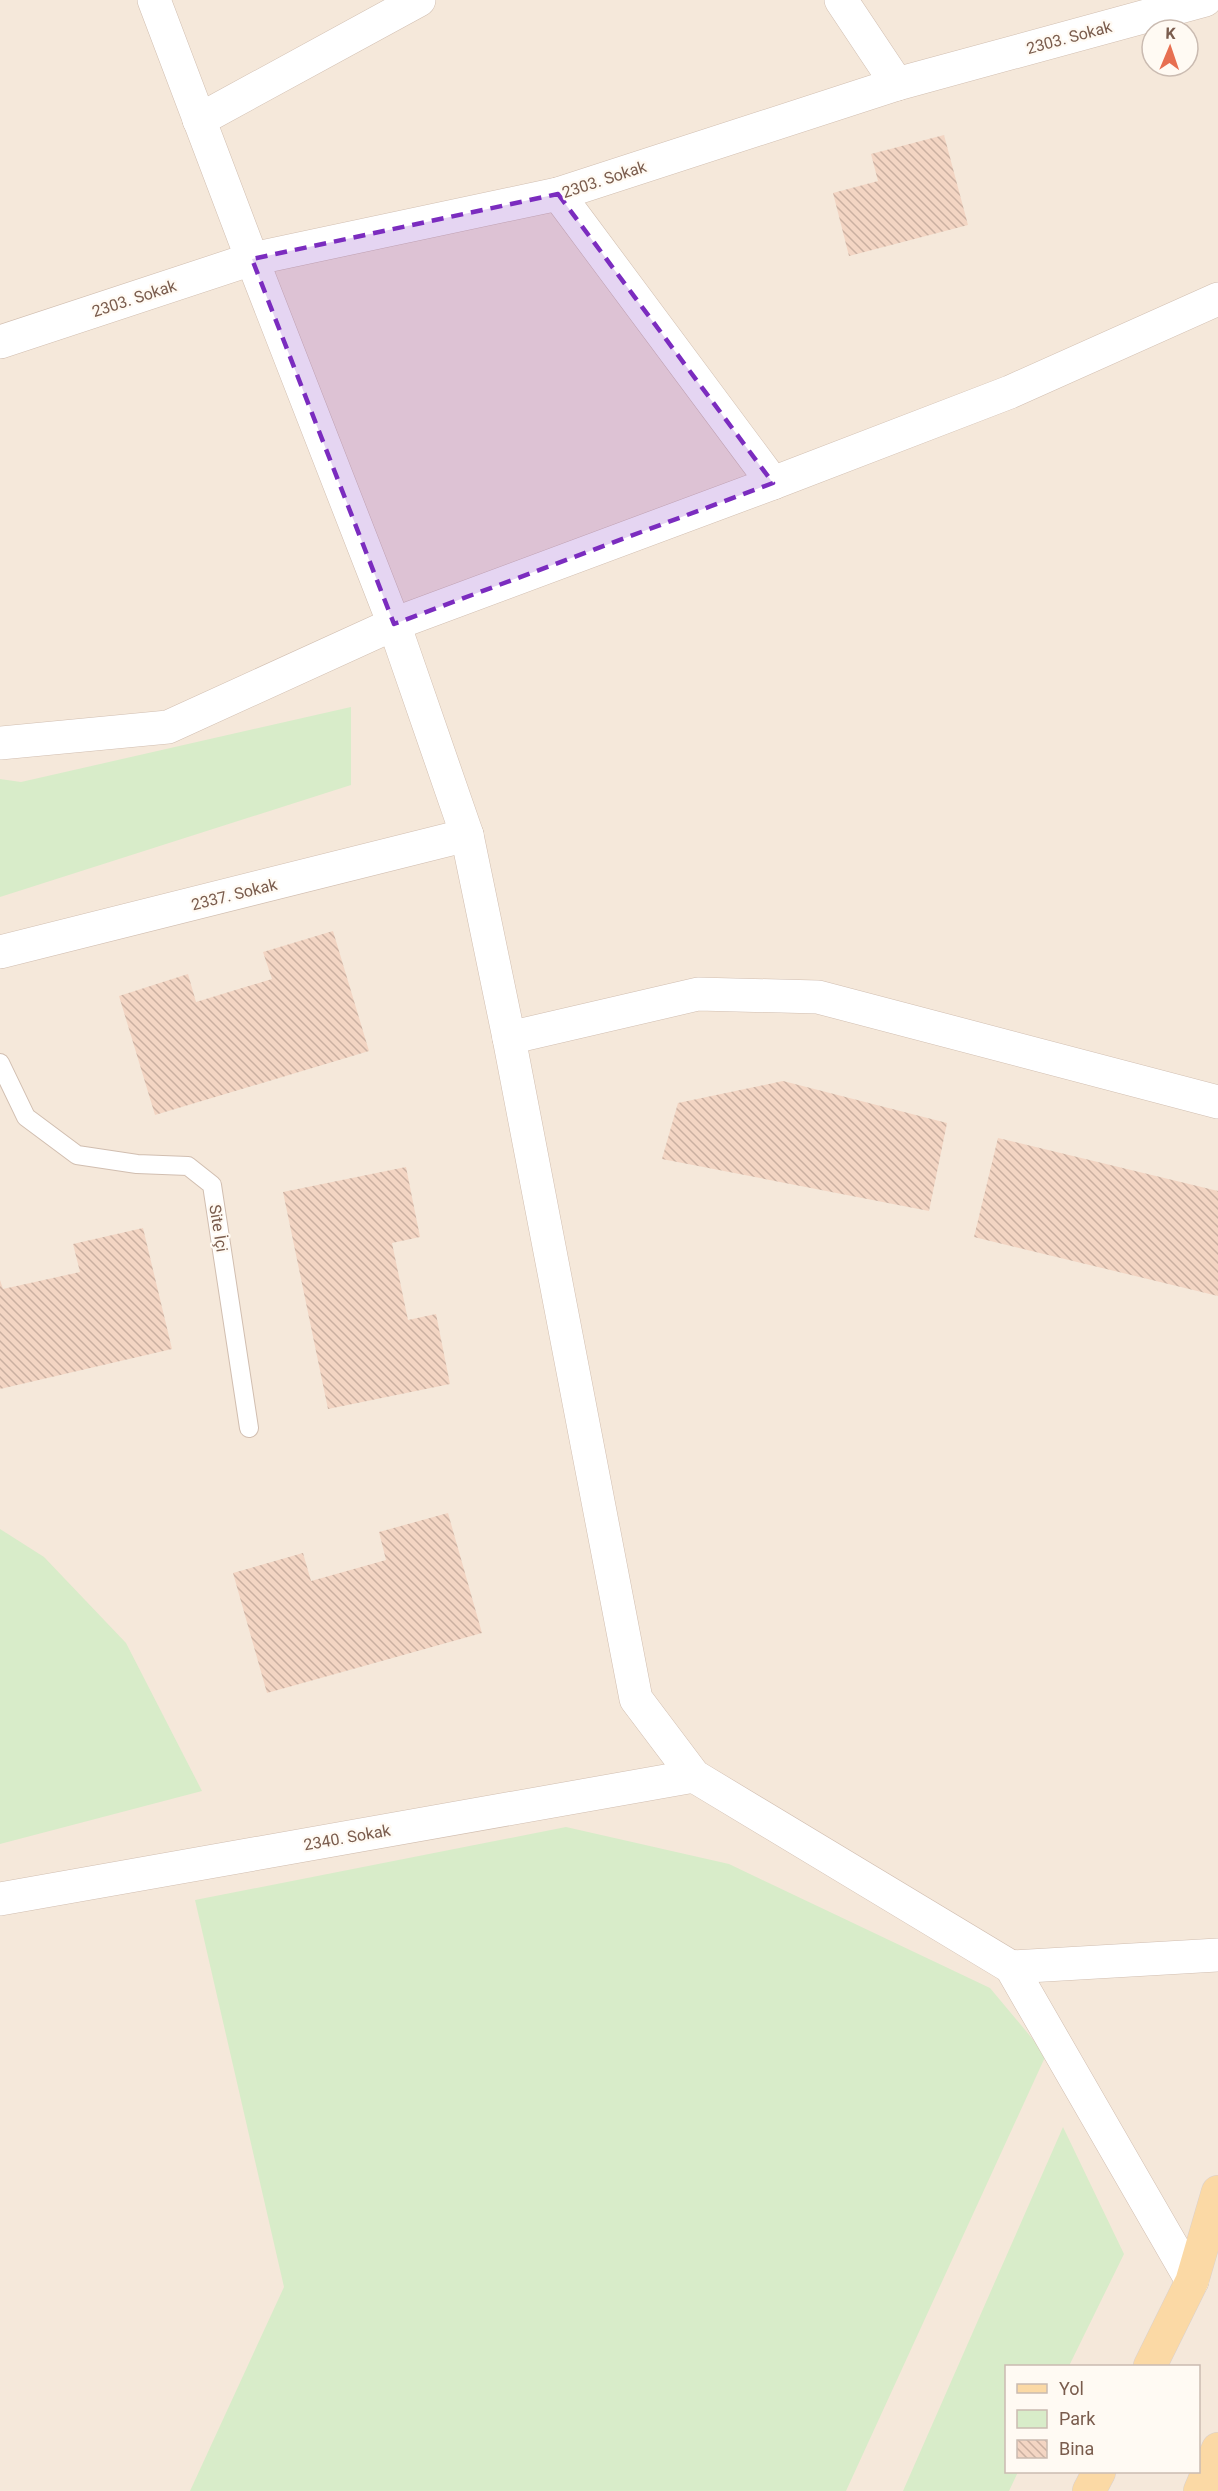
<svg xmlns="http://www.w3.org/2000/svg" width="1218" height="2491" viewBox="0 0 1218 2491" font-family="Roboto,sans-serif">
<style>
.residential{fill:#f5e8da;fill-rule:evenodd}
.green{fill:#d8ecc9}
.building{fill:url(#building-back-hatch)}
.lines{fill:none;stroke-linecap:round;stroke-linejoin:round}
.service-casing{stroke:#d1beb0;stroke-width:20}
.minor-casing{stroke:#d1beb0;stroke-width:34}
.tertiary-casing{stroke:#d1beb0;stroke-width:34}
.primary-casing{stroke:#dad1cd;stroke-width:34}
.service{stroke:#fff;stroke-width:18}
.minor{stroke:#fff;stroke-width:33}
.tertiary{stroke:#fff;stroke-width:33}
.primary{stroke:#fbd9a5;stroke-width:33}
.marked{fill:#7b2cbf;fill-opacity:0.2;stroke:#7b2cbf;stroke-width:4.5;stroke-dasharray:12 8;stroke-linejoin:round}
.labels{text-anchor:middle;stroke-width:4.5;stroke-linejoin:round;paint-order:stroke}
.street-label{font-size:16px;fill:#7a5c4d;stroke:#fffaf3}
</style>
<defs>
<pattern id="building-back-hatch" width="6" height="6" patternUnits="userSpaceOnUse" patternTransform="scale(1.5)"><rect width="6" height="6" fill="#f3d5c3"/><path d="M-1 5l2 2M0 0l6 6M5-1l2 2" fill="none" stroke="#cab0a1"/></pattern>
</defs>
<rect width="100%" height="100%" fill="#fdf6ec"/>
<path class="residential" d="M0 0H1218V2491H0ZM1152 30H1188V66H1152ZM1006 2366H1198V2472H1006Z"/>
<g class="green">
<polygon points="351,707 351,785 0,897 0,779 21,782"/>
<polygon points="0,1529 44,1557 126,1643 202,1791 0,1844"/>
<polygon points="566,1827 729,1864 990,1988 1046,2055 846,2491 190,2491 284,2287 195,1900"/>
<polygon points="1063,2127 1124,2254 1069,2366 1006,2366 1006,2472 1018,2472 1009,2491 903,2491"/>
</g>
<g class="building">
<polygon points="944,135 968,225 849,256 833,193 878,181 871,154"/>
<polygon points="333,931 369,1051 155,1115 119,996 188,974 196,1002 272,979 263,952"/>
<polygon points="783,1081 947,1123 929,1211 662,1159 678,1103"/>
<polygon points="998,1138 1218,1191 1218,1296 974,1237"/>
<polygon points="406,1167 420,1237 392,1243 408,1320 436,1314 450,1384 328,1409 283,1192"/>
<polygon points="143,1228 172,1349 0,1389 0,1280 3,1289 80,1272 73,1244"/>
<polygon points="448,1513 482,1633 267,1693 233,1573 303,1553 311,1581 386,1560 379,1532"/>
</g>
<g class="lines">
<defs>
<polyline id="service" points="0,1063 26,1117 77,1155 137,1164 188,1166 212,1185 249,1428"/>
<g id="minor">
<polyline points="841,0 897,84"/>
<polyline points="199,120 419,0"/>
<polyline points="558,194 773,483"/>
<polyline points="0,342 252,259 558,194 897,84 1205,0"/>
<polyline points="0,743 168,727 394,624 773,483 1010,392 1218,299"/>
<polyline points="0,952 467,835"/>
<polyline points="509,1038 698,994 818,997 1218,1102"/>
<polyline points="0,1899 694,1776"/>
<polyline points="1011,1967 1218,1955"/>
</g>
<polyline id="tertiary" points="154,0 252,259 394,624 467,835 509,1038 636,1699 694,1776 1011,1967 1192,2281"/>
<g id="primary">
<polyline points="1150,2366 1192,2281 1218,2192"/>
<polyline points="1089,2491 1099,2472"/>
<polyline points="1200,2491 1218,2449"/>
</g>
</defs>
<use href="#service" class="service-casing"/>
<use href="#minor" class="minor-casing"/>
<use href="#tertiary" class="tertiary-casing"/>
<use href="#primary" class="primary-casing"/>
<use href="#service" class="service"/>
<use href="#minor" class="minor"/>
<use href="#tertiary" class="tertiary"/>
<use href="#primary" class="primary"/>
</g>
<path class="marked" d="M558 194 773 483 394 624 252 259Z"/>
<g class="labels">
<g class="street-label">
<text transform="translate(1069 37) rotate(-15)" y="6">2303. Sokak</text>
<text transform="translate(604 179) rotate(-18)" y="6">2303. Sokak</text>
<text transform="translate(134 298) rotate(-18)" y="6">2303. Sokak</text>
<text transform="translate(234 894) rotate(-14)" y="6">2337. Sokak</text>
<text transform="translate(219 1228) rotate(81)" y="6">Site İçi</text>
<text transform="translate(347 1837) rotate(-10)" y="6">2340. Sokak</text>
</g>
</g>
<rect x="1005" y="2365" width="195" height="108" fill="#fffaf3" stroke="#cabbb1" stroke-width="1.5"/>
<rect x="1017" y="2384" width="30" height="9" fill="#fbd9a5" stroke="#cabbb1" stroke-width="1.5"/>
<text x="1059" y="2395" font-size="18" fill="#7a5c4d">Yol</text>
<rect x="1017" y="2410" width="30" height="18" fill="#d8ecc9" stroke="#cabbb1" stroke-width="1.5"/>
<text x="1059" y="2425" font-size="18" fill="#7a5c4d">Park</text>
<rect x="1017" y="2440" width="30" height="18" fill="url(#building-back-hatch)" stroke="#cabbb1" stroke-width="1.5"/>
<text x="1059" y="2455" font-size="18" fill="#7a5c4d">Bina</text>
<g transform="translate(1170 48) rotate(2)"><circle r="28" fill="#fffaf3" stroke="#cabbb1" stroke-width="1.5"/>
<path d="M0-4.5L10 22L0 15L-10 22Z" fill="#e76f51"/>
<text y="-9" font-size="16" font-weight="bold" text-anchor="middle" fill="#7a5c4d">K</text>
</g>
</svg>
